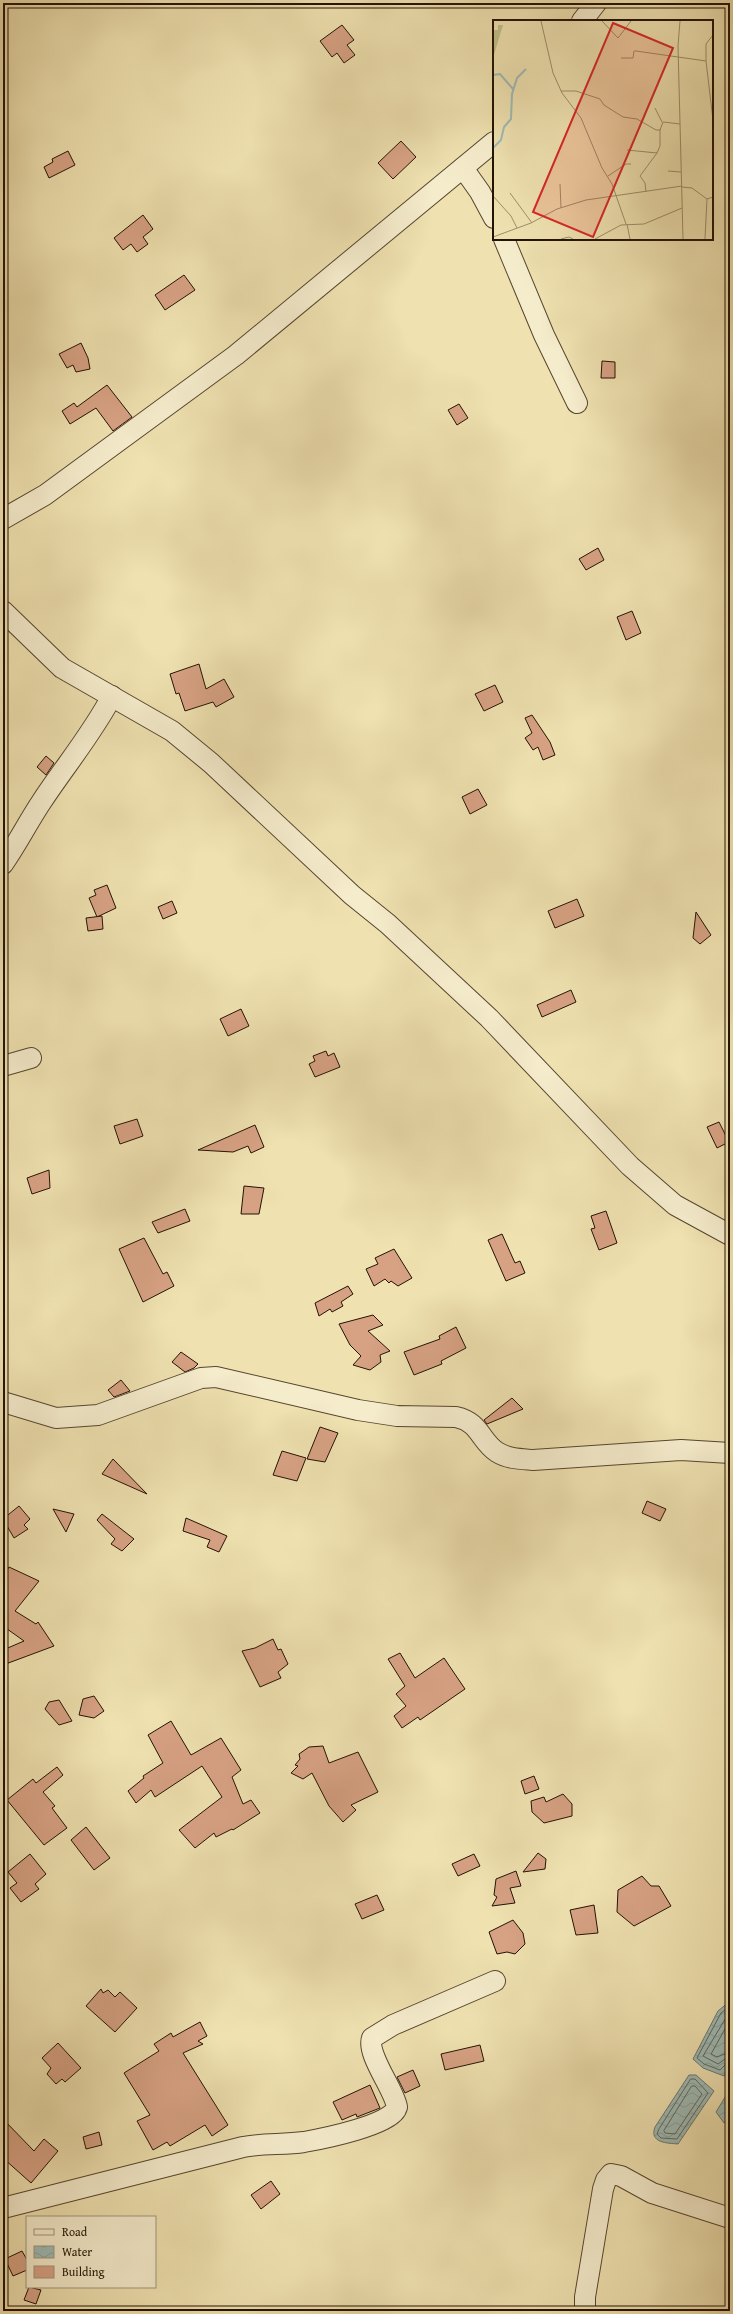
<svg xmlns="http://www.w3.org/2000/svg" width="733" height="2314" viewBox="0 0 733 2314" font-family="'Gentium Book Plus',serif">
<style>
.water{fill:url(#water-waves);stroke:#6d786e}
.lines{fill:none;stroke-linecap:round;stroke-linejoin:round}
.shore{stroke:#60675c;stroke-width:1}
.building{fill:#d7a284;stroke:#231303}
.minor-casing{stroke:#56462e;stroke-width:22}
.minor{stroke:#f5eccc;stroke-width:20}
.inset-river{fill:none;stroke:#9ebbb6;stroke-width:2}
.inset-road{fill:none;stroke:#9d8f6b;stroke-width:1}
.view{fill:#d62828;fill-opacity:0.15;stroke:#d62828;stroke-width:2}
.inset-edge{fill:none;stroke:#231303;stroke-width:2}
</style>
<defs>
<pattern id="water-waves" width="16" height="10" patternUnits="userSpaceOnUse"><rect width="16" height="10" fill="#9ebbb6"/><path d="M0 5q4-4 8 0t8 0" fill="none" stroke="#88a09b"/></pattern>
</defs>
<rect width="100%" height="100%" fill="#efe1b0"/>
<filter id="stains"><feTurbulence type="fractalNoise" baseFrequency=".005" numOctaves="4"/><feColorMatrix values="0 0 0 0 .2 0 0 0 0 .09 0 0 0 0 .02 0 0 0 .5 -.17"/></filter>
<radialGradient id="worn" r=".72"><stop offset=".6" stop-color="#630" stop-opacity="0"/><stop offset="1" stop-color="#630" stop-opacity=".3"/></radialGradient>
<g class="water">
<polygon points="729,2002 730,2064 724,2076 703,2068 693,2059 718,2011"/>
<path d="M689 2075H696L714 2091 678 2144C667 2143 649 2143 655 2127Z"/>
<polygon points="730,2089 730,2119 724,2123 716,2112"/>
</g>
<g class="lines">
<g class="shore">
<polyline points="730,2006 721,2013 697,2058 704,2064 720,2070 726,2064 730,2063"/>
<polyline points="730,2011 703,2056 718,2064 725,2059 730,2058"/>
<polyline points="730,2020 711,2054 717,2057 730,2052"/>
<polygon points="691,2079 695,2079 708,2093 677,2139 661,2138 657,2134 659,2129"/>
<polygon points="692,2086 695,2086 702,2094 675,2134 665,2133 664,2131"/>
</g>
</g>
<g class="building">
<polygon points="342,25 354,40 347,45 355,55 344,63 337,53 332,57 320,41"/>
<polygon points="401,141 416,157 393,179 378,163"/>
<polygon points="68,151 75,165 49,178 44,167 53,162 52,159"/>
<polygon points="143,215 153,229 143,237 148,244 137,252 131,244 123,250 114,238"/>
<polygon points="184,275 195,290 165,310 155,295"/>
<polygon points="81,343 88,358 90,369 76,372 73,365 67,368 59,354"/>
<polygon points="602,361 615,362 615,378 601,378"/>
<polygon points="107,385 132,417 113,431 96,408 70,424 62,411 74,403 77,407"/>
<polygon points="459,404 468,418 457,425 448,410"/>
<polygon points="598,548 604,560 586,570 579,559"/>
<polygon points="632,611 641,633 626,640 617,617"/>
<polygon points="199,664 206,689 224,679 234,697 216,707 213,702 185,711 179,693 176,694 170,674"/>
<polygon points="495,685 503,702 484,711 475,694"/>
<polygon points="532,715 550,742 555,755 543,760 538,747 533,750 525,738 532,733 525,718"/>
<polygon points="46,756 54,763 46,775 37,767"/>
<polygon points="478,789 487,805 470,814 462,797"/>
<polygon points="107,885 116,908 97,917 89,898 96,895 94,890"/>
<polygon points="577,899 584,916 555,928 548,911"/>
<polygon points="172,901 177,913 163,919 158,907"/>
<polygon points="696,912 711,935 700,944 693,938"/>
<polygon points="102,916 103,929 88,931 86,918"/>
<polygon points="571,990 576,1002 542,1017 537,1005"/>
<polygon points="241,1009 249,1026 228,1036 220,1019"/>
<polygon points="326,1051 328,1056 334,1053 340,1067 315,1077 309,1064 315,1061 313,1056"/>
<polygon points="137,1119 143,1136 120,1144 114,1126"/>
<polygon points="719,1122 729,1142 717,1148 707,1127"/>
<polygon points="255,1125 264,1147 251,1153 248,1146 233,1152 198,1150"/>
<polygon points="49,1170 50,1188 32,1194 27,1178"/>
<polygon points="244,1186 264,1188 259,1214 241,1214"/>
<polygon points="185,1209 190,1221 158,1233 152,1222"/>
<polygon points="606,1211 617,1243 599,1250 591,1229 595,1228 591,1216"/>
<polygon points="502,1234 515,1263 520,1261 525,1273 506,1281 488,1240"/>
<polygon points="144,1238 163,1274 167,1272 174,1286 143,1302 119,1249"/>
<polygon points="394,1249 412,1278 398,1286 391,1281 389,1283 385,1279 374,1286 366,1269 378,1264 375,1258"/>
<polygon points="348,1286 353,1294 341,1302 343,1306 332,1312 330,1309 319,1316 315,1303"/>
<polygon points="373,1315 383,1325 368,1331 390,1351 380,1355 381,1362 370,1370 353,1365 361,1356 350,1345 339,1324"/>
<polygon points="456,1327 466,1348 441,1361 442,1364 414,1375 404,1352 440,1339 439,1336"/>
<polygon points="181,1352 198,1364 194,1368 185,1372 172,1362"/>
<polygon points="121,1380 130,1391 114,1397 108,1390"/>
<polygon points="512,1398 523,1409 487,1424 484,1420"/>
<polygon points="320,1427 338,1433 325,1462 307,1459"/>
<polygon points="282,1451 306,1458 297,1481 273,1475"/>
<polygon points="113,1459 147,1494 102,1474"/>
<polygon points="647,1501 666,1509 660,1521 642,1513"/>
<polygon points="19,1506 30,1519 24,1525 28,1529 14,1538 3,1519"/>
<polygon points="53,1509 74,1514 66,1532"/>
<polygon points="102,1514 134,1539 122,1551 111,1544 115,1539 97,1520"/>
<polygon points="186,1518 227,1536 219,1552 207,1547 210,1540 183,1531"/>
<polygon points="9,1567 39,1581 15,1611 36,1624 38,1622 54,1646 3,1665 3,1650 24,1641 3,1626 3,1577"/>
<polygon points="273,1639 278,1650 281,1649 288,1664 278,1672 281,1678 260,1687 242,1651 255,1648"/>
<polygon points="400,1653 415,1678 444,1658 465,1689 420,1720 418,1717 402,1728 394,1716 406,1706 396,1694 405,1686 388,1659"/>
<polygon points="94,1696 104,1711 94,1718 79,1715 83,1699"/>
<polygon points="59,1700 72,1721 59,1725 45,1709 49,1702"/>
<polygon points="171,1721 191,1755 221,1738 241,1770 232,1777 243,1804 251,1800 260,1813 233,1830 232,1829 216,1837 214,1833 195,1848 179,1830 222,1797 202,1766 155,1797 151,1790 136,1803 128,1791 144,1778 143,1776 163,1763 148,1735"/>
<polygon points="323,1746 329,1763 358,1752 378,1792 351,1805 356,1810 343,1822 329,1806 312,1773 303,1779 291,1773 298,1766 295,1765 300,1759 299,1754 309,1747"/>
<polygon points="57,1767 63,1775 43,1792 55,1806 52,1808 67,1828 44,1845 7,1800 33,1779 36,1783"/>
<polygon points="534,1776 539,1789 525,1794 521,1781"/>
<polygon points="563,1794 572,1804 572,1816 544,1823 532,1812 531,1801 544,1797 546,1802"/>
<polygon points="86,1827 110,1858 94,1870 71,1840"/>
<polygon points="538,1853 546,1859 545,1869 523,1872"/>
<polygon points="30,1854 46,1874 35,1884 39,1889 21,1902 10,1888 17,1883 8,1872"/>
<polygon points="474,1854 480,1866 458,1876 452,1864"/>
<polygon points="516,1871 521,1886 510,1888 515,1903 492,1906 497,1897 494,1895 496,1879"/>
<polygon points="642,1876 651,1886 659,1886 671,1906 634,1926 617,1912 618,1890"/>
<polygon points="377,1895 384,1910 362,1919 355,1904"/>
<polygon points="594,1905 598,1933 576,1935 570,1910"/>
<polygon points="513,1920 523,1933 525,1944 515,1954 507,1952 497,1954 489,1932"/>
<polygon points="101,1989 103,1993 108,1990 115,1997 120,1992 137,2008 115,2032 86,2006"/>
<polygon points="200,2022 207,2036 198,2041 203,2044 183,2053 228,2125 212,2136 205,2125 170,2146 167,2142 153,2150 137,2121 150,2115 124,2073 159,2051 154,2044 171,2033 173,2037"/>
<polygon points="58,2043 81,2068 65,2082 62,2079 56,2084 47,2074 51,2068 42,2058"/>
<polygon points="480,2045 484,2061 445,2070 441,2054"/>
<polygon points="413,2070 420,2086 405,2093 397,2077"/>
<polygon points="370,2085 380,2108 357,2117 356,2114 342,2120 333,2102"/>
<polygon points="3,2119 34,2151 44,2139 58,2151 31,2183 3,2158"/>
<polygon points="99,2132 102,2145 86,2149 83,2137"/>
<polygon points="271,2181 280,2194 261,2209 251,2195"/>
<polygon points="22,2251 27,2260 27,2270 13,2276 5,2259"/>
<polygon points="29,2287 41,2290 36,2304 24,2300"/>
</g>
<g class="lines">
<defs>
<g id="minor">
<polyline points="582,21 596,3"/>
<polyline points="463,168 480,192 494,218"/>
<polyline points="504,239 544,335 577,403"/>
<polyline points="3,519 45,495 236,355 494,142"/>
<polyline points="3,611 62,668 172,731 211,763 352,895 388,924 489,1018 630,1166 675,1205 730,1235"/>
<path d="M3 864C17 844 28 822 42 801 65 766 92 734 112 696"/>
<polyline points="3,1066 31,1058"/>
<path d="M3 1402 56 1418 98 1415 201 1378 216 1377 358 1410 397 1416 456 1417C480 1422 480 1441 497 1452 508 1459 521 1459 533 1460L681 1450 730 1453"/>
<path d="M3 2208 243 2147C263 2143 284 2145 304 2142 321 2139 393 2125 397 2107 394 2089 366 2054 372 2038L393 2025 495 1981"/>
<polyline points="585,2311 585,2297 603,2189 606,2180 611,2174 621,2176 652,2193 730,2218"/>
</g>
</defs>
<use href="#minor" class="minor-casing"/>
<use href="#minor" class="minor"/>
</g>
<g transform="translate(493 20)">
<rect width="220" height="220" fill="#efe1b0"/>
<path d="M5 5H10L0 38V10H5Z" fill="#bec288"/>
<path class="inset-river" d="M0 55 7 54 20 69M0 128 8 120 11 107 18 99 19 74 24 58 33 49"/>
<path class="inset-road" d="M48 1 60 53 69 73 88 98 109 148 119 164 133 204M109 1 125 18 138 1M187 1 185 26 190 219M128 38H140L141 31H143L213 41V24L220 15M213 41 220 100M68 71H83L107 79 111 85 130 97 144 99 163 110H167L170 102 187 104M162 88 169 102M134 130 164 133 167 126V109M175 151 188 152M115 156 133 144H138M67 164 68 188M189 167 199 168 214 179 220 177M153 172 152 163 147 156 164 133M17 173 39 203M0 176 18 196 24 208M134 204 137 219M0 217 38 203 64 189 93 180 189 166M68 219 76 217 80 219M102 219 128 205 151 204 189 188M212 219 214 179"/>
<path class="view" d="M120 3 180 28 100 217 40 192Z"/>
<rect width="220" height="220" class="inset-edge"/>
</g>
<rect width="733" height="2314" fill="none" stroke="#efe1b0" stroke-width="16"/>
<rect x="4" y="4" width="725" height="2306" fill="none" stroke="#231303" stroke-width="2"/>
<rect x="8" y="8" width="717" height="2298" fill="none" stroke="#231303"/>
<rect x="26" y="2216" width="130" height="72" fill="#f5eccc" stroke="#a1957c"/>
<rect x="34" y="2229" width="20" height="6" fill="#f5eccc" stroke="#a1957c"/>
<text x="62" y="2236" font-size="12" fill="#231303">Road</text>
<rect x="34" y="2246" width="20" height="12" fill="url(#water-waves)" stroke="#a1957c"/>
<text x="62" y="2256" font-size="12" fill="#231303">Water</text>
<rect x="34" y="2266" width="20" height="12" fill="#d7a284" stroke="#a1957c"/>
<text x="62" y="2276" font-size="12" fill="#231303">Building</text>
<rect width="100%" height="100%" filter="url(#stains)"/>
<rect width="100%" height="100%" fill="url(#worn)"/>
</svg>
